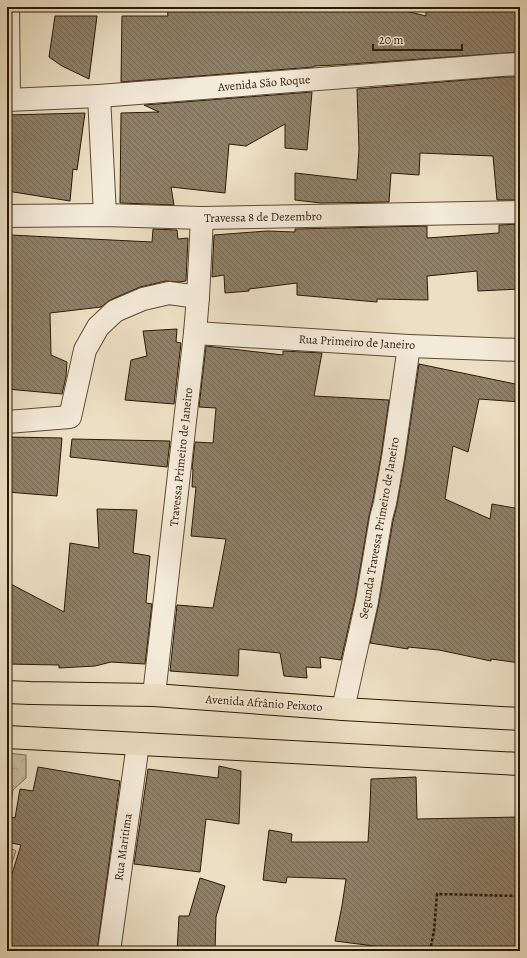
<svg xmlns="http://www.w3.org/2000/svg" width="527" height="958" viewBox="0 0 527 958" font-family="Alegreya,serif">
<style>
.forest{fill:url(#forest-crowns);stroke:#7b6b54}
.building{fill:url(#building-back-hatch);stroke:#2b1905}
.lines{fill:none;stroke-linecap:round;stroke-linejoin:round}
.minor-casing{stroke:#5b4a34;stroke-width:24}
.primary-casing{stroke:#2b1905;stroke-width:24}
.path{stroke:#2b1905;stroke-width:2.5;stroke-dasharray:3 2;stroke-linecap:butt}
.minor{stroke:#f3ead8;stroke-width:22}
.primary{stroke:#ecdfc3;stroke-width:22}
.labels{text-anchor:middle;stroke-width:4;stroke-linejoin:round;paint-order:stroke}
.street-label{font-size:12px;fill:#2b1905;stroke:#f3ead8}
</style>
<defs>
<pattern id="forest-crowns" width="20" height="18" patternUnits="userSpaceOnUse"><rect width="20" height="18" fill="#cbbda3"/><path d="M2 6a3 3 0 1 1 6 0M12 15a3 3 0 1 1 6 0" fill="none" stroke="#aea28b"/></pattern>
<pattern id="building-back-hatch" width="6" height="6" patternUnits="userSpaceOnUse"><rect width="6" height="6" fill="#8f8068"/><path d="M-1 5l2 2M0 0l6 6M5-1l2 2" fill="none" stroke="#756854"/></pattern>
</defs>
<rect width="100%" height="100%" fill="#ecdfc3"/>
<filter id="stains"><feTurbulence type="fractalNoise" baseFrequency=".005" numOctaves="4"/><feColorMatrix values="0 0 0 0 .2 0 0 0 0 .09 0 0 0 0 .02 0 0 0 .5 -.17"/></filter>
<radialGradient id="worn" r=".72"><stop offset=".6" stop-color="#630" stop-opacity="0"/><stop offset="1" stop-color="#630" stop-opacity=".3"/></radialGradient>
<g class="forest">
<polygon points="7,753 26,755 26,778 13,790 10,811 7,811"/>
<polygon points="7,846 16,851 7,877"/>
</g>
<g class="building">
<polygon points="167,7 389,7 426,16 426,7 503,7 503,11 518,9 520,29 520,52 336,65 314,66 314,67 121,82 122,16 168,16"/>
<polygon points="55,16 97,16 89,79 62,66 49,57"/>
<polygon points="502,77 520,77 520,200 497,200 493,156 420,153 419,175 391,173 389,202 321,203 295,200 295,173 357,180 359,149 357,89"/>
<polygon points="312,92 307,150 285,148 285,124 246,146 229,144 225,193 171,187 174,205 120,203 121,113 159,112 144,105"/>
<polygon points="85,113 77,170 73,169 70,201 7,191 7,115"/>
<polygon points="520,224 520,289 478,291 477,271 427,276 428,300 377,299 377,302 297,295 297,283 249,289 249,291 225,293 224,275 212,277 214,235 267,231 295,232 295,229 427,226 427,238 499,233 499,225"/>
<polygon points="153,229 177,230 178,239 188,238 186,281 178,282 166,281 140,287 110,300 101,307 50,313 51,355 67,362 66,377 62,394 7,389 7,331 12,330 7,291 7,270 10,235 152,242"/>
<polygon points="177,329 176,342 181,343 174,404 125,400 131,360 147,356 143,331"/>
<polygon points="206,346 283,355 283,351 322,353 314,396 389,400 381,456 373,500 369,516 355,599 341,660 320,657 321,668 306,667 307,678 284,676 280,653 239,649 238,676 170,671 177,605 213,608 226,539 191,536 196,487 192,487 193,469 192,469 195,442 213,443 216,408 199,407"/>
<polygon points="419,364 520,385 520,402 479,399 468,452 453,446 445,499 490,519 492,504 520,509 520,663 491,659 491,661 439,650 408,647 408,649 370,643 379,603 393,521 397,505 405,460"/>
<polygon points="7,437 62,438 57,496 7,492"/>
<polygon points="72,439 170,441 167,467 70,457"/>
<polygon points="97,509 137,510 133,553 150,556 146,603 152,604 145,664 111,662 95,666 59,668 59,665 7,664 7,582 64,612 70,543 99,548"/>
<polygon points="219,766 241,771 239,824 206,819 200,872 134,864 148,769 218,778"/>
<polygon points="38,767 120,781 97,951 7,951 7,890 21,845 7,842 7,816 15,818 20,789 33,791"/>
<polygon points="416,777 417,819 520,817 520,951 382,951 382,947 335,941 342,906 346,879 287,877 286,883 263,880 269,830 292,834 291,842 368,842 370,808 371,779"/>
<polygon points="200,878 225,886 216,917 215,951 177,951 179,916 189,916"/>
</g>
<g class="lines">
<defs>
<g id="minor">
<polyline points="8,7 9,100"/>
<polyline points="99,96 105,215"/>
<polyline points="7,100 99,96 501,65 520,64"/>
<polyline points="7,216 105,215 202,218 520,212"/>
<polyline points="195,333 409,346 520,350"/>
<polyline points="7,422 70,417 85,350 98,327 115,311 143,299 169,293 198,297"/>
<polyline points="154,695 195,333 198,297 202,218"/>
<polyline points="343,709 367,601 381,518 385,503 393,458 409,346"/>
<polyline points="109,951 138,744"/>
</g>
<g id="primary">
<polyline points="7,692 30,693 154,695 343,709 520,719"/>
<polyline points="7,737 520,764"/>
</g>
</defs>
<use href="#minor" class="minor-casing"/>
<use href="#primary" class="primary-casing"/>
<polyline class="path" points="430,951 434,931 437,894 520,896"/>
<use href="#minor" class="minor"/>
<use href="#primary" class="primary"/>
</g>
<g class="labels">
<g class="street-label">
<text transform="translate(264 83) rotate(-5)" y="4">Avenida São Roque</text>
<text transform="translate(263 217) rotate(-1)" y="4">Travessa 8 de Dezembro</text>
<text transform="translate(357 342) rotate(3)" y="4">Rua Primeiro de Janeiro</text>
<text transform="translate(181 457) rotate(-84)" y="4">Travessa Primeiro de Janeiro</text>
<text transform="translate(379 528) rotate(-80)" y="4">Segunda Travessa Primeiro de Janeiro</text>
<text transform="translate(264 703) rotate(4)" y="4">Avenida Afrânio Peixoto</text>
<text transform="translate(123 847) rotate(-82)" y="4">Rua Maritima</text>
</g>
</g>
<rect width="527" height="958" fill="none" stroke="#ecdfc3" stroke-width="24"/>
<rect x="8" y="8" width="511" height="942" fill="none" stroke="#2b1905" stroke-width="2"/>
<rect x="12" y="12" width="503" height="934" fill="none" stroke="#2b1905"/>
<path d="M373 44v6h89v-6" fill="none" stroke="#2b1905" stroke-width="2"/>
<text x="379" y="44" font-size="12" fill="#2b1905" stroke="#f3ead8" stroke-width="3" paint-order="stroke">20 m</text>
<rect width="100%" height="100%" filter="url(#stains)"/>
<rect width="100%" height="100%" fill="url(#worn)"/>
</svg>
